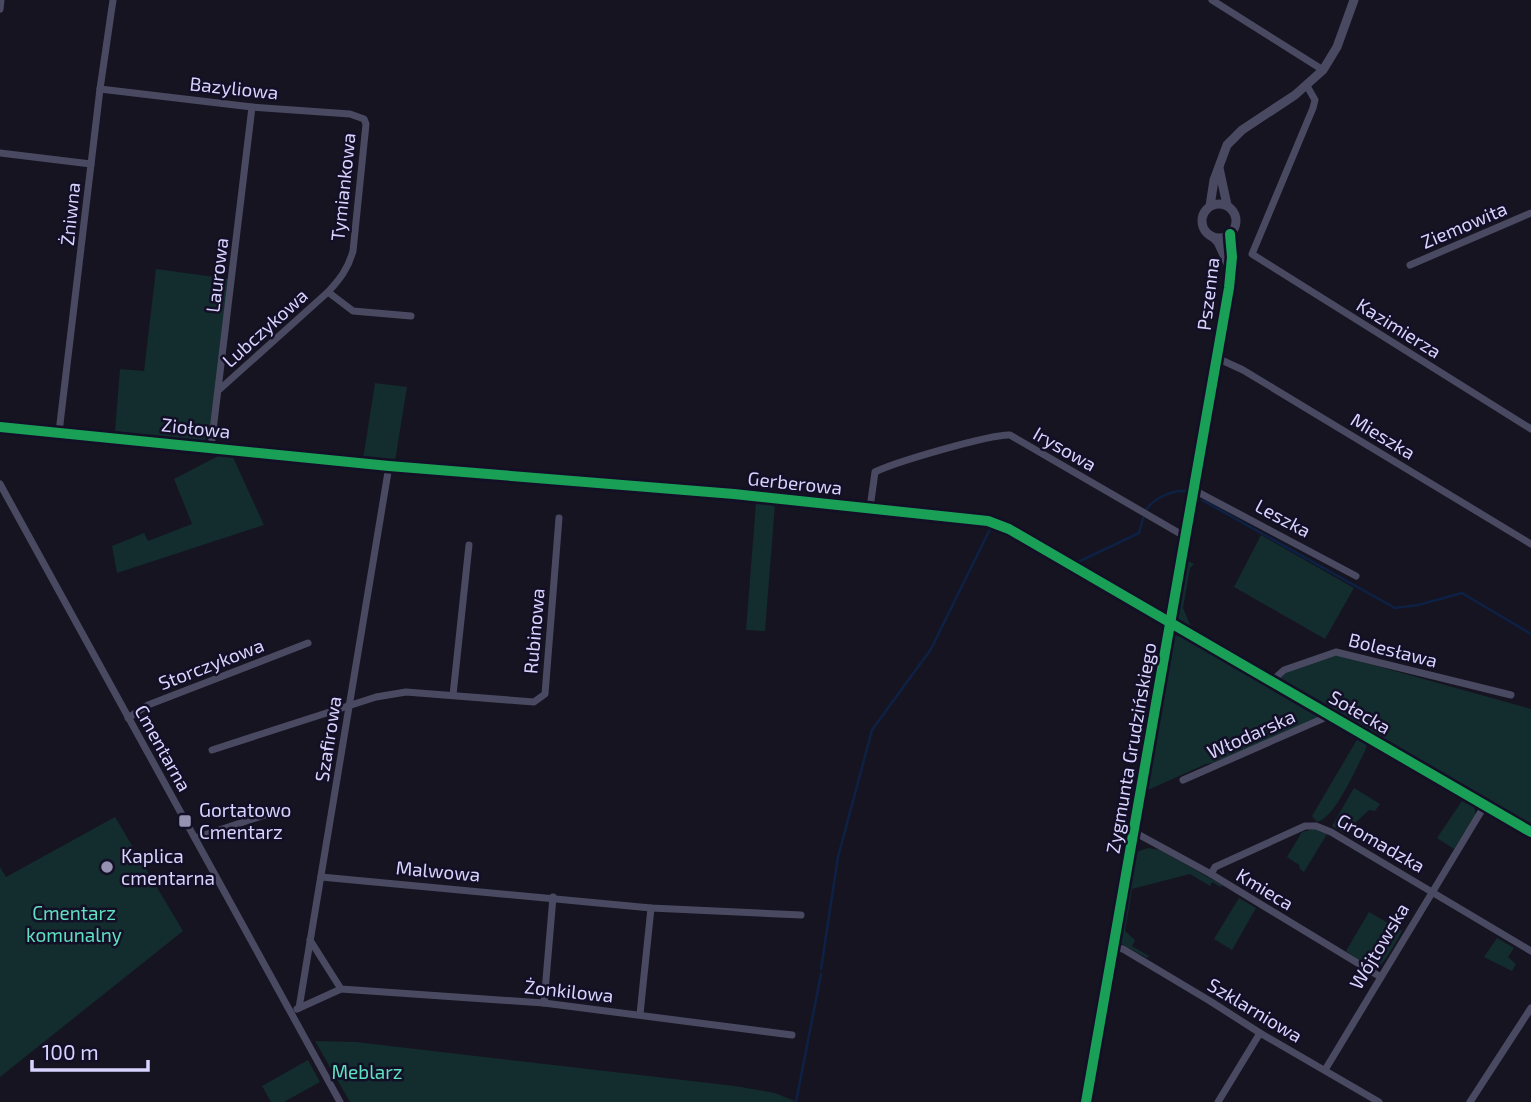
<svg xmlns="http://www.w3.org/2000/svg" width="1531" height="1102" viewBox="0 0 1531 1102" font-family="'Exo 2',sans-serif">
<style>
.green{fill:#132c2d}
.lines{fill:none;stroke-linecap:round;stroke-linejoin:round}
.stream{stroke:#0d2144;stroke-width:2.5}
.minor{stroke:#4a4962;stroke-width:7}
.tertiary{stroke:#4a4962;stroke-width:9}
.cycleway-casing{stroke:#130f26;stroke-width:15}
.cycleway{stroke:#1a9f57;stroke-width:10}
.poi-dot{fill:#9591b1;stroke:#130f26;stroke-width:2.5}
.labels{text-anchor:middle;stroke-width:5;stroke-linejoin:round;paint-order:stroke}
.street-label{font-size:19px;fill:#d9d4ff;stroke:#130f26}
.poi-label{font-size:19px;fill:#d9d4ff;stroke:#130f26;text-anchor:start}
.park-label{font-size:19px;fill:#5fe0c0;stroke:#130f26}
</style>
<rect width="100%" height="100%" fill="#161421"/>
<g class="green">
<polygon points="156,269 230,279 211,430 207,438 201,442 115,431 120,369 144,371"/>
<polygon points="375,383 407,387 395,461 363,459"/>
<polygon points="222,454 232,455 264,525 117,573 112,546 144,533 148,541 192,524 174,479"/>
<polygon points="756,503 775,504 765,631 746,630"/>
<polygon points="1261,535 1354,588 1325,639 1234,587"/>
<polygon points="1180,557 1194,564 1190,568 1183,608 1191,627 1172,615"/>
<polygon points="1173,635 1191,638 1318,712 1317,718 1227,761 1206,764 1148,790 1143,817 1137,812 1167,639"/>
<polygon points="1328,656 1341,656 1531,709 1531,828 1275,680 1284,672"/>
<path d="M1358 738 1367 744 1365 751C1356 768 1335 818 1317 822L1312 816Z"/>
<polygon points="1354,788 1380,804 1375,811 1369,810 1344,833 1332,826"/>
<polygon points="1462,801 1474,807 1476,815 1454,849 1437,838"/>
<polygon points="115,817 183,931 0,1077 0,867 6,877"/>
<polygon points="1314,829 1327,834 1304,872 1300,869 1299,865 1287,857 1302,832"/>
<polygon points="1148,848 1160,850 1222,885 1221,887 1212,882 1210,886 1190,874 1132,889 1125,931 1135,940 1132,946 1149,956 1147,958 1118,942 1133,853"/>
<polygon points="1239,898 1256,908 1232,950 1214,939"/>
<path d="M1369 912 1402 931C1398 938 1383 967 1376 968 1372 969 1350 954 1346 951Z"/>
<polygon points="1497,938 1514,948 1508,957 1516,964 1512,971 1484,957"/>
<polygon points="315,1041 356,1042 735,1086 775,1093 797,1102 350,1102"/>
<polygon points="308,1060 320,1082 284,1102 271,1102 262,1086"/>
</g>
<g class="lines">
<g class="stream">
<polyline points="1202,500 1395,608 1418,605 1462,593 1531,634"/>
<path d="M1146 510C1153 499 1171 490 1185 491"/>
<polyline points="996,518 1078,562 1139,533 1143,518"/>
<polyline points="821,969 838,857 872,730 931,649 992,525"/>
<polyline points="796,1102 821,974"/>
</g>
<g class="minor">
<polyline points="1212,0 1323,70"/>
<polyline points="0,9 1,0"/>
<polyline points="1307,86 1315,100 1313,108 1252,254 1531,429"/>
<path d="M100 89 252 107 350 114 364 119 366 124 353 251C348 269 340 279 328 292"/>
<polyline points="0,153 91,164"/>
<polyline points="1410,265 1531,213"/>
<polyline points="1217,358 1243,370 1531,544"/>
<polyline points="220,389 328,292 353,311 411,316"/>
<polyline points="0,427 389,466 734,494 988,521 1009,529 1531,832"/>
<polyline points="59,432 100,89 113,0"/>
<polyline points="211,447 252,107"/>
<polyline points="0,484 340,1102"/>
<polyline points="1194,490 1356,576"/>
<path d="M870 508 875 472C895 462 991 434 1010 435L1179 533 1186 534"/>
<polyline points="1272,681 1284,670 1336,652 1511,695"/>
<polyline points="453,695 469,545"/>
<polyline points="128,718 148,705 308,643"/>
<polyline points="212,750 376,697 406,692 534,702 545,694 559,518"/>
<polyline points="1183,780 1331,715"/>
<polyline points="1134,832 1211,874 1379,976"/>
<polyline points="195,838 277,811"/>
<polyline points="1211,874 1215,867 1305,826 1316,826 1331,832 1531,951"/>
<polyline points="321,877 651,908 801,915"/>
<polyline points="310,940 341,989 544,1003 792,1035"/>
<polyline points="1113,947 1123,949 1210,1001 1260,1033 1379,1102"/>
<polyline points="544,1003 553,897"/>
<polyline points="299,1008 389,466"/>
<polyline points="297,1009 341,989"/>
<polyline points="640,1014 651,908"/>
<polyline points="1325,1070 1485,805"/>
<polyline points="1218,1102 1260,1033"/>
<polyline points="1470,1102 1531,1008"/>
</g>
<g class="tertiary">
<polyline points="1219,168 1227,205"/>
<circle cx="1219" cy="221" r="17"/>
<polyline points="1210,206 1214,180 1227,145 1242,130 1295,95 1323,70 1337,47 1354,0"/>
<polyline points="1213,237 1218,242 1230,268"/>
<polyline points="1086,1102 1229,288 1232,257 1230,234"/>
</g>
<defs>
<g id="cycleway">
<polyline points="0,427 389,466 734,494 988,521 1009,529 1531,832"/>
<polyline points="1086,1102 1229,288 1232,257 1230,234"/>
</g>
</defs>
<use href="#cycleway" class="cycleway-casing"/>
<use href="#cycleway" class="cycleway"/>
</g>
<g class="poi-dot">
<rect x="178" y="814" width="14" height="14" rx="3.5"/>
<circle cx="107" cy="867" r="7"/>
</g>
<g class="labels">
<g class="street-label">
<text transform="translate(234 88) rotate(6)" y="7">Bazyliowa</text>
<text transform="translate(343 187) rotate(-84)" y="7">Tymiankowa</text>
<text transform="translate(70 214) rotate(-84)" y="7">Żniwna</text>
<text transform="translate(1464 225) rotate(-23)" y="7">Ziemowita</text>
<text transform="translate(217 275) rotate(-83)" y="7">Laurowa</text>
<text transform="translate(1208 294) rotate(-83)" y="7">Pszenna</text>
<text transform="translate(265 328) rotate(-42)" y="7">Lubczykowa</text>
<text transform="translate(1399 328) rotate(32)" y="7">Kazimierza</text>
<text transform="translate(196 428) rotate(6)" y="7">Ziołowa</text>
<text transform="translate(1383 436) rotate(31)" y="7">Mieszka</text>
<text transform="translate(1065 449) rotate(30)" y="7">Irysowa</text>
<text transform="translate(795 483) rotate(6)" y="7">Gerberowa</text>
<text transform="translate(1283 518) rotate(28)" y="7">Leszka</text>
<text transform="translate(534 631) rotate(-85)" y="7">Rubinowa</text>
<text transform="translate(1393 650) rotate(14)" y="7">Bolesława</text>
<text transform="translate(211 664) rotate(-21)" y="7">Storczykowa</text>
<text transform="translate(1360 712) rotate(30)" y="7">Sołecka</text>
<text transform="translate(1251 734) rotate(-24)" y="7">Włodarska</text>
<text transform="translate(328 739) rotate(-81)" y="7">Szafirowa</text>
<text transform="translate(163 748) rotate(61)" y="7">Cmentarna</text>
<text transform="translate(1131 748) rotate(-80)" y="7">Zygmunta Grudzińskiego</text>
<text transform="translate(1381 843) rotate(30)" y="7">Gromadzka</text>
<text transform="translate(438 871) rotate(5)" y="7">Malwowa</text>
<text transform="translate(1265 889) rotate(31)" y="7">Kmieca</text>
<text transform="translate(1379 946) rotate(-59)" y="7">Wójtowska</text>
<text transform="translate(569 991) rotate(6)" y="7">Żonkilowa</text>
<text transform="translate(1255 1010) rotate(31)" y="7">Szklarniowa</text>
</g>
<g class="poi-label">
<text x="199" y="817">Gortatowo<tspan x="199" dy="22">Cmentarz</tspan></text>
<text x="121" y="863">Kaplica<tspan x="121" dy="22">cmentarna</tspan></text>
</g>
<g class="park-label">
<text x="74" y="920">Cmentarz<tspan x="74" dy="22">komunalny</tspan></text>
<text x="367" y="1079">Meblarz</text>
</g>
</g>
<path d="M32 1060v10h116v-10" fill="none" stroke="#d9d4ff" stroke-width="3.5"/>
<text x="42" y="1060" font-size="21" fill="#d9d4ff" stroke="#130f26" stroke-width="5" paint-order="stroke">100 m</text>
</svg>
